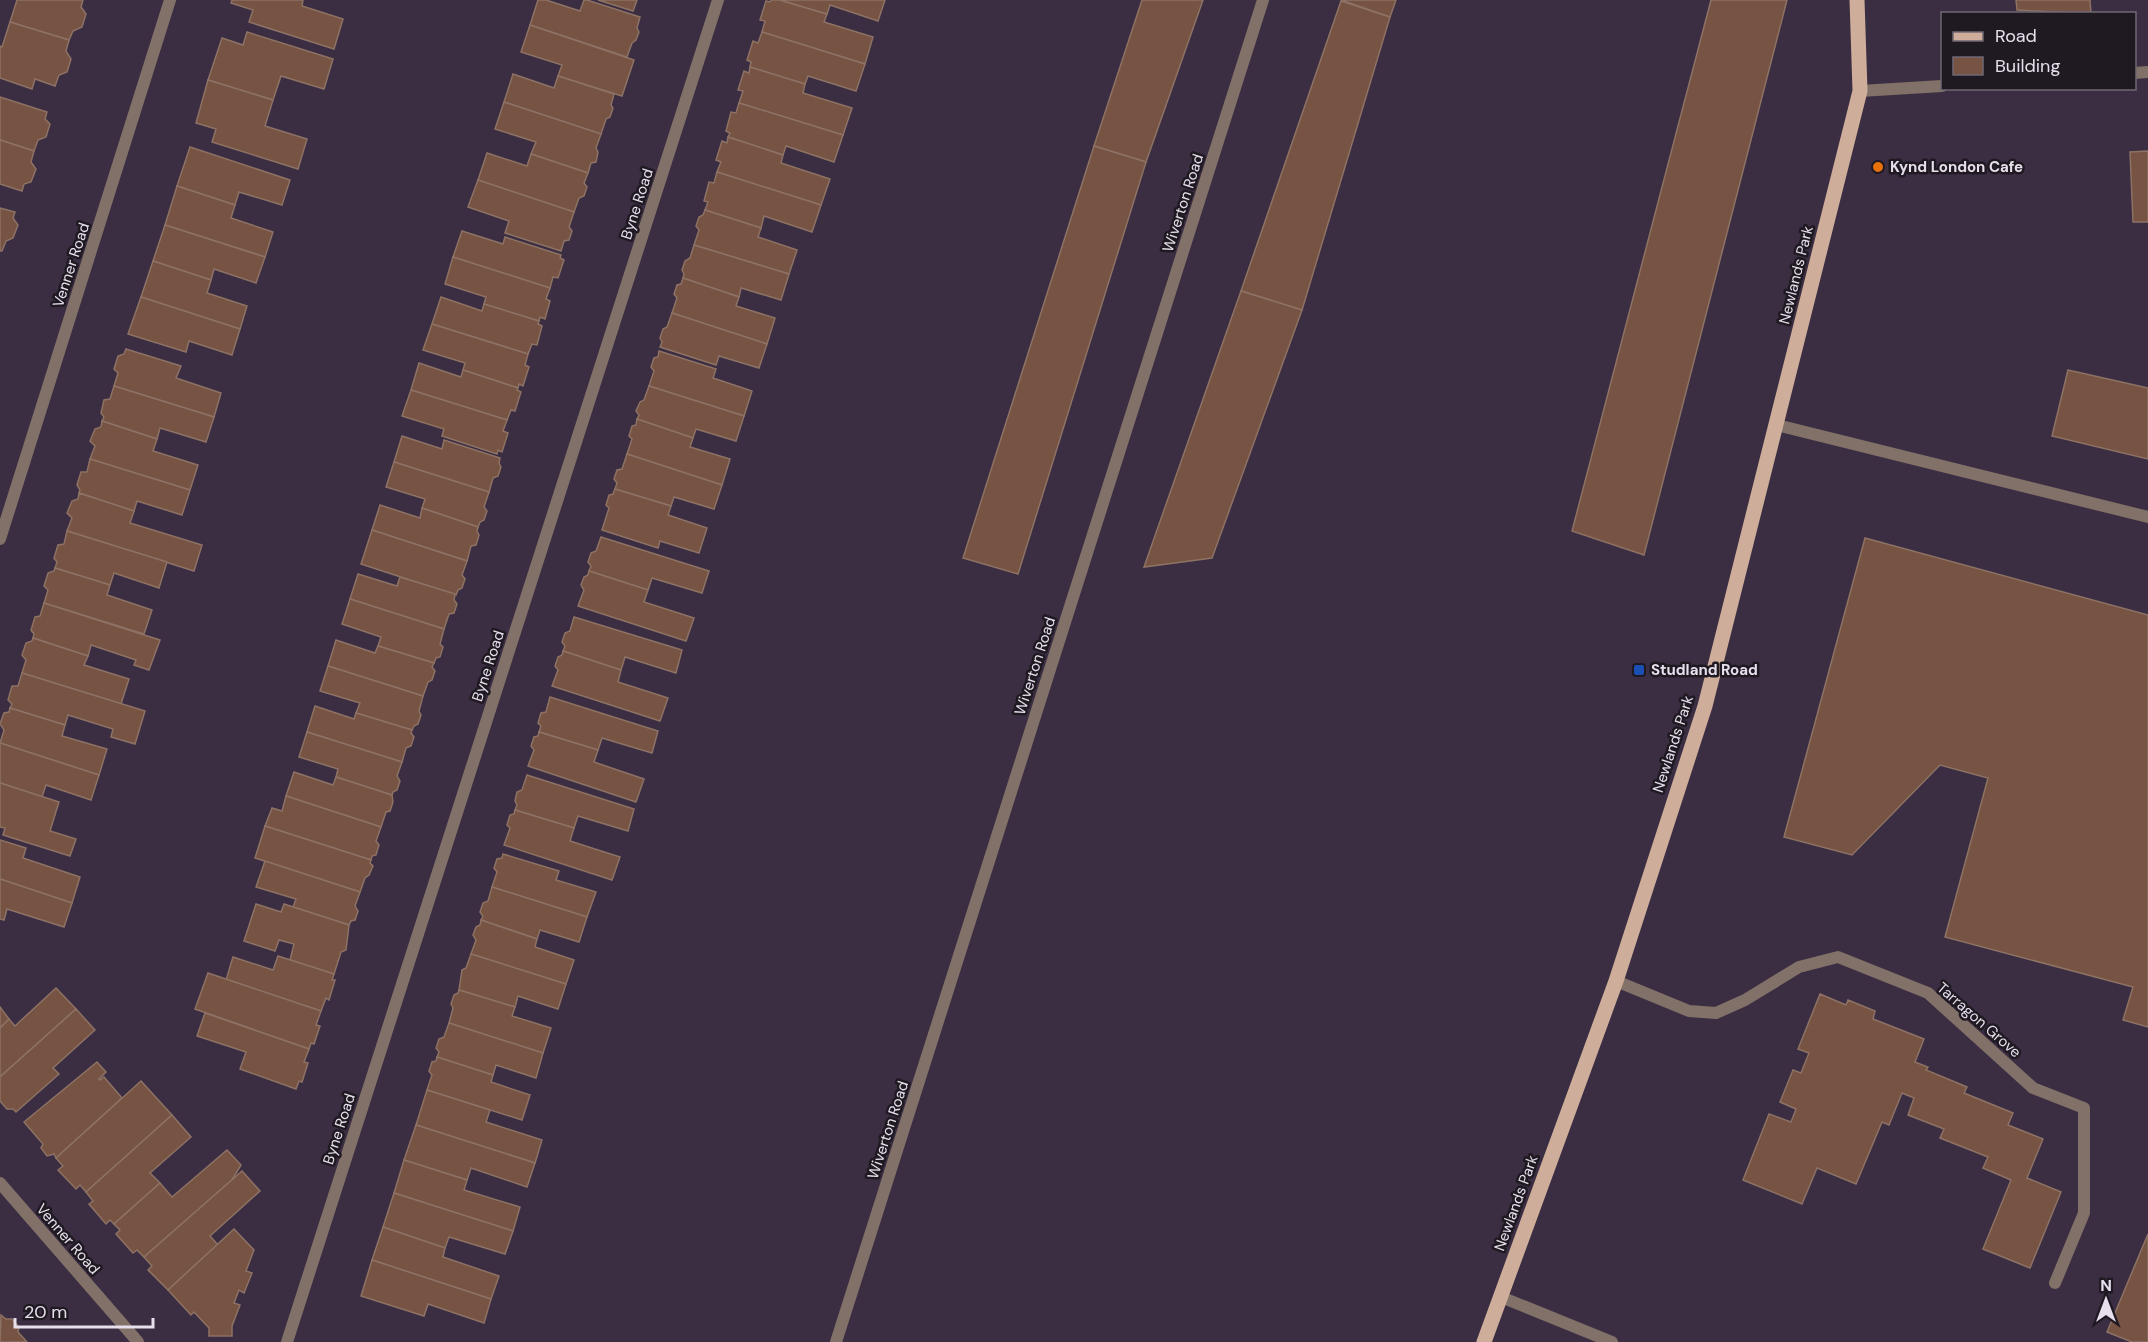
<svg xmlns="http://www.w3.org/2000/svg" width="2148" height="1342" viewBox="0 0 2148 1342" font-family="'DM Sans',sans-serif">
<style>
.building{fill:#765342;stroke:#8d7265;stroke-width:1.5}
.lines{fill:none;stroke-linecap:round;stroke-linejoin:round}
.street{stroke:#817168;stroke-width:12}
.primary{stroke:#ceae9a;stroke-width:15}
.food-dot{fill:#e8710a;stroke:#1f1922;stroke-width:2}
.transit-dot{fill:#1a4fb4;stroke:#1f1922;stroke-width:2}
.labels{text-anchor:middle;stroke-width:5;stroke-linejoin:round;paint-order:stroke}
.poi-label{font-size:15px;font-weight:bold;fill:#e7dfec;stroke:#1f1922;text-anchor:start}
.street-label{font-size:15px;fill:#e7dfec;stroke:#1f1922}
</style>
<rect width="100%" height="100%" fill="#3b2e42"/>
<g class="building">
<polygon points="17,0 83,0 81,7 86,14 82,27 73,31 69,40 10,22"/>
<polygon points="232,0 303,0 302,6 343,19 334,49 249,22 253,10 231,3"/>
<polygon points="538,0 546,0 580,11 584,0 587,0 640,17 637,28 639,32 636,40 632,43 627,57 530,25"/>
<polygon points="598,0 637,0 633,11"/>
<polygon points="771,0 780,0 827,14 824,22 873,37 865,64 762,32 765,21 760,20 766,1 770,2"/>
<polygon points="780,0 885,0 878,21 830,5 827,14"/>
<polygon points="1142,0 1203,0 1146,162 1094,146"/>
<polygon points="1341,0 1396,0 1390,17"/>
<polygon points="1711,0 1787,0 1644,555 1572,531"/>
<polygon points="2016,0 2090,0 2091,14 2017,10"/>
<polygon points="1341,1 1390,17 1302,310 1241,291"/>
<polygon points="10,22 69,40 66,51 71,59 67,72 59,75 55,86 35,79 32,89 0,78 0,46 2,47"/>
<polygon points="530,25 634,60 622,96 558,76 562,65 521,52"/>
<polygon points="247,32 333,59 324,89 281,76 273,100 208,80 222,38 243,45"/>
<polygon points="762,32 865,64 856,91 808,76 805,84 750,67 751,62 747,60 753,41 758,43"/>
<polygon points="750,67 805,84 803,93 852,108 843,135 739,103 743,91 738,90 744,71 749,73"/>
<polygon points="513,74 554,88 558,76 614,94 611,105 613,108 610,117 606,119 601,134 504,102"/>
<polygon points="208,80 273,100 265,126 307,139 298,169 212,142 216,129 196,123"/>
<polygon points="0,97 47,112 45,119 50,124 46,137 38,140 34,151 0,140"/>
<polygon points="504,102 601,134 596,148 598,152 596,162 591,163 588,173 531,154 536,142 495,129"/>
<polygon points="739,103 843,135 834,162 786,146 783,155 728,137 730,133 726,131 731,112 736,113"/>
<polygon points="728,137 783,155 781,163 830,179 821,205 717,172 721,162 716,160 722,141 727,143"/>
<polygon points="0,140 34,151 31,162 36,169 31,182 24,184 22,191 0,184"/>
<polygon points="1094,146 1146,162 1018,574 963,558"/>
<polygon points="190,147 290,180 282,205 239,192 235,205 177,186"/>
<polygon points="2148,151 2148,222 2133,222 2130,152"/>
<polygon points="487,153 527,166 531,154 588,173 584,183 587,187 584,196 579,198 574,212 478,180"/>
<polygon points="717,172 821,205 812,232 764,216 761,228 705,210 708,202 704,201 709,182 714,183"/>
<polygon points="478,180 574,212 569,227 572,231 569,240 564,241 561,251 505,233 509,221 468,207"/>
<polygon points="177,186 235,205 231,218 273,232 265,257 165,225"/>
<polygon points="0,208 15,212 13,218 18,225 13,238 6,241 2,251 0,251"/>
<polygon points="705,210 761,228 758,237 797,250 789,274 694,245 699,230 696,226 699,217 703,215"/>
<polygon points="165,225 265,257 256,283 214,269 211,280 153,261"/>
<polygon points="462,231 503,244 505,237 561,255 560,258 564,260 558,278 553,277 550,288 453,257"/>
<polygon points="694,245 789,274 781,300 741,288 739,297 683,278 684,274 682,270 685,261 690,258"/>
<polygon points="453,257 550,288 546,299 550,301 545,319 540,317 539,321 484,304 486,297 445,284"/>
<polygon points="153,261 211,280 207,293 247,306 240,329 141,297"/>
<polygon points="683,278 739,297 736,306 775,318 767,344 672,313 677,298 674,294 677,285 681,284"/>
<polygon points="1241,291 1302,310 1212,558 1144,567"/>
<polygon points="141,297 240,329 232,355 189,341 186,352 128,334"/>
<polygon points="441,297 482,311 484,304 539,321 538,324 542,326 537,345 532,344 528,354 432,324"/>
<polygon points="672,313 767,344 759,368 719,356 716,365 660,347 662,342 660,338 663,329 667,327"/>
<polygon points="432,324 528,354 525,365 529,367 523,386 519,384 518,388 463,370 465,363 423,350"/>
<polygon points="126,349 181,366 176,378 221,393 214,417 114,386 118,373 114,369 118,356 124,354"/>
<polygon points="659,351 716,369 713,378 752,391 744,416 649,386 654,371 651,367 654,358 658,357"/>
<polygon points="419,363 461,377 463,370 518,388 517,390 521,392 515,411 511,410 507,420 411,390"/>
<polygon points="2068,370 2148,388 2148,459 2052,436"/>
<polygon points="114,386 214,417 206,442 160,428 157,439 102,421 104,417 101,413 104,400 110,399"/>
<polygon points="649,386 744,416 736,441 696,429 693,438 637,419 639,415 636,411 640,402 644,400"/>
<polygon points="411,390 507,420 503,431 508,433 502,452 498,450 497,454 442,436 444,429 402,416"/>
<polygon points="637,419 693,438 690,447 730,459 722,485 627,454 632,439 629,436 632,426 636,425"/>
<polygon points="102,421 157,439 153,451 198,465 190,490 90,459 95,446 90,441 95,429 101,427"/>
<polygon points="402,436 442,449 444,440 500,458 499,463 501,467 498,476 493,478 489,492 394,462"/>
<polygon points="627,454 722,485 714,509 674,497 671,506 615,489 617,483 614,479 617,470 622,469"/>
<polygon points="90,459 190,490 182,515 137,501 134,511 79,493 80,490 77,485 81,472 87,472"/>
<polygon points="394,462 489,492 484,507 487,511 484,520 480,522 478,527 422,508 425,499 386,487"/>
<polygon points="615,489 671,506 668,515 707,528 699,553 660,541 658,548 602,530 609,508 606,505 609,495 613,494"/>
<polygon points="79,493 134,511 130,523 202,545 194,571 67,531 72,518 67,513 72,501 78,499"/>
<polygon points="380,505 420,518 422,508 478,527 477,531 479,535 476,545 471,546 467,561 372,530"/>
<polygon points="372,530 467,561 462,575 465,579 462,588 458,590 456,595 361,564"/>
<polygon points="67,531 167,562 159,588 114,573 110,585 55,568 57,562 54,558 58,545 64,544"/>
<polygon points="601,537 709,571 702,593 652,578 648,590 589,571 591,566 588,562 591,553 596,551"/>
<polygon points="1865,538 2148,615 2148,1027 2123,1020 2133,987 1945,937 1988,778 1940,765 1852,855 1784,837"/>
<polygon points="55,568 110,585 107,595 152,610 144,634 44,603 48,590 44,586 48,573 54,571"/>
<polygon points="589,571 648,590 644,602 694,618 686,641 578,606 584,590 581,585 584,577 588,575"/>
<polygon points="358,574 397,586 400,577 455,594 454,600 457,604 454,613 449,614 444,629 350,599"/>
<polygon points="350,599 444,629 440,644 443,647 440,657 436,658 434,663 378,646 381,637 342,624"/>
<polygon points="44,603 160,640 149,670 134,665 136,660 91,645 88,656 33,638 34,634 31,630 35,617 40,616"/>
<polygon points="574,617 682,650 676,673 625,657 621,670 563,651 565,646 562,642 565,633 570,631"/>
<polygon points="33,638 88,656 84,665 129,679 121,704 22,673 26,660 22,655 26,643 32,641"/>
<polygon points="336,640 375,653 378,646 434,663 432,667 435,671 432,680 428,682 423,696 328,666"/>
<polygon points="563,651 621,670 618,682 668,698 660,721 552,686 558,670 555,666 558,657 562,655"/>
<polygon points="328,666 423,696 419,711 421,715 418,724 414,726 412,730 356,713 360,703 320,691"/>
<polygon points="22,673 145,711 135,744 111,737 113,729 68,715 65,725 10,708 12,704 8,700 12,686 18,686"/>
<polygon points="550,697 658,731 652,753 602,738 598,750 539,732 541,726 538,723 541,713 546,712"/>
<polygon points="315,706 354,719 356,713 412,730 411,733 414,737 411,746 406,748 402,762 307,732"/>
<polygon points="10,708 65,725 62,736 107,749 99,775 0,743 4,730 0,724 4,713 9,712"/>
<polygon points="307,732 402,762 397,776 400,781 397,790 393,792 392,795 336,777 338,769 299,757"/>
<polygon points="539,732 598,750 594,762 644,779 636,802 528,766 534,750 531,746 534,737 538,736"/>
<polygon points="0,743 99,775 91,800 46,785 42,797 0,783"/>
<polygon points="294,772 333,785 336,777 392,795 393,802 390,811 386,812 381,827 286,796"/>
<polygon points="527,775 634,809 628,831 578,816 574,828 515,810 517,805 515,801 517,792 522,790"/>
<polygon points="0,783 59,802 50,831 76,839 70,856 3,835 5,828 0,827"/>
<polygon points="286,796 381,827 376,841 379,845 376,855 372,856 371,860 265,826 272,808 282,811"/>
<polygon points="515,810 574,828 570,841 620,857 612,880 504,845 510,828 507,825 510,815 514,814"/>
<polygon points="265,826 371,860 370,863 373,866 369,875 365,878 360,892 255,858"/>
<polygon points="0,840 26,848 23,858 80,877 72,903 0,879"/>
<polygon points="503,854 559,871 556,880 596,892 587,917 492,887 497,872 494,868 497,859 502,858"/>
<polygon points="265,861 360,892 355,906 358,911 355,920 351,921 349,925 293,907 296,899 256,887"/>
<polygon points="0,879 72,903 64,927 7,909 4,920 0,919"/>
<polygon points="492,887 587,917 579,942 540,930 537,939 481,920 483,916 480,912 483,903 488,901"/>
<polygon points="256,904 281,912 284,904 349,925 346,950 341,952 334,974 290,960 294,944 279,940 275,951 244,941"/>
<polygon points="481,920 537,939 535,947 574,960 566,984 471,954 476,940 473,935 476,927 480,925"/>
<polygon points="471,954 566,984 558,1009 518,996 515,1007 459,990 462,970 466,968"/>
<polygon points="278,956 334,974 332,980 335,980 329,1000 326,998 321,1011 226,980 233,957 273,970"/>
<polygon points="208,973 321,1011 316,1025 320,1026 314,1044 311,1043 309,1049 195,1009"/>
<polygon points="56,988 76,1009 0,1077 0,1028 9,1019 15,1026"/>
<polygon points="459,990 515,1007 512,1016 551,1028 543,1053 449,1023 453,1008 451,1004 454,995 458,993"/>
<polygon points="1820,994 1846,1005 1848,1000 1875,1011 1873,1019 1924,1039 1915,1062 1928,1067 1926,1070 1967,1087 1964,1093 2013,1113 2008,1125 2043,1139 2027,1178 2061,1192 2030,1268 1983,1249 2011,1180 1983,1168 1988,1157 1940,1138 1944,1129 1908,1115 1914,1098 1902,1093 1889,1125 1882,1122 1856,1184 1817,1168 1802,1204 1743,1180 1769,1114 1791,1122 1796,1109 1780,1102 1793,1070 1801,1073 1809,1053 1798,1049"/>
<polygon points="0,1007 9,1019 0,1028"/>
<polygon points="76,1009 95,1030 53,1068 59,1074 16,1112 13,1109 7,1109 0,1101 0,1077"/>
<polygon points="205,1013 309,1049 304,1062 308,1063 302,1082 299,1081 296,1089 240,1069 246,1052 197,1036"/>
<polygon points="449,1023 543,1053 536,1078 496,1065 493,1075 437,1057 439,1052 436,1048 439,1039 444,1037"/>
<polygon points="437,1057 493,1075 491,1082 530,1095 522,1120 427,1090 432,1075 429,1071 432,1062 436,1061"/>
<polygon points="97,1062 106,1072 99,1079 100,1080 104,1077 122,1098 56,1158 54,1154 47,1156 41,1148 43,1144 24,1122"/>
<polygon points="141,1081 172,1115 86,1192 80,1185 76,1189 58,1170 63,1166 56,1158"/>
<polygon points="427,1090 490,1110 486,1122 542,1140 535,1163 416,1125"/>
<polygon points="172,1115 191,1137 150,1173 160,1183 114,1224 110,1220 106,1224 89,1204 93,1201 86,1192"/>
<polygon points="416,1125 535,1163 527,1187 471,1168 467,1180 404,1160"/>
<polygon points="227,1150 241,1165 232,1180 144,1257 137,1250 133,1253 116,1234 120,1230 114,1224 160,1183 172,1197"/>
<polygon points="404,1160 467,1180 464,1190 520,1207 513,1231 394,1193"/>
<polygon points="242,1171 260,1191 210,1236 218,1245 168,1290 148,1270 152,1266 144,1257"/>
<polygon points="394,1193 513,1231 505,1254 449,1237 445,1248 383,1227"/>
<polygon points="383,1227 445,1248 443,1257 499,1276 491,1299 372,1260"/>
<polygon points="234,1229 254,1250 246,1271 252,1273 244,1293 239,1290 234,1303 240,1305 232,1326 232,1336 209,1336 209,1328 194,1312 191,1315 168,1290"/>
<polygon points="2148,1234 2148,1342 2132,1342 2107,1332"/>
<polygon points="372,1260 491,1299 484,1323 428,1304 424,1316 361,1296"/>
<polygon points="1,1315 6,1319 12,1319 19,1327 18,1332 27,1342 0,1342"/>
</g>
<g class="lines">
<g class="street">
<polyline points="2134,73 2148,72"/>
<polyline points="1860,91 1942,86"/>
<polyline points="1777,425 2148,517"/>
<polyline points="0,539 170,0"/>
<polyline points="1616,981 1689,1011 1716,1013 1745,1000 1799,967 1838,957 1928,993 2033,1088 2084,1108 2084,1213 2055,1283"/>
<polyline points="0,1183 138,1342"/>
<polyline points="1501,1297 1612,1342"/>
<polyline points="287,1342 718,0"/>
<polyline points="836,1342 1263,0"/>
</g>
<polyline class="primary" points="1484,1342 1616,981 1705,706 1860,91 1857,0"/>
</g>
<circle class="food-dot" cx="1878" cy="167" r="6"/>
<rect class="transit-dot" x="1633" y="664" width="12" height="12" rx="3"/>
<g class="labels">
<g class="poi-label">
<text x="1890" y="172">Kynd London Cafe</text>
<text x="1651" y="675">Studland Road</text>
</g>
<g class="street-label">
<text transform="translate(1183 203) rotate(-72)" y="5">Wiverton Road</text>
<text transform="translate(637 204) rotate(-72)" y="5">Byne Road</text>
<text transform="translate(71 265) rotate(-72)" y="5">Venner Road</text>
<text transform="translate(1796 275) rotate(-76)" y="5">Newlands Park</text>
<text transform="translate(488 666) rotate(-72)" y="5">Byne Road</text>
<text transform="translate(1035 666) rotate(-72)" y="5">Wiverton Road</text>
<text transform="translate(1673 744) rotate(-72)" y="5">Newlands Park</text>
<text transform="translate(1979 1020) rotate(41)" y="5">Tarragon Grove</text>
<text transform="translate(339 1129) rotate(-72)" y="5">Byne Road</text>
<text transform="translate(888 1130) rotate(-72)" y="5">Wiverton Road</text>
<text transform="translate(1516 1203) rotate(-70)" y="5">Newlands Park</text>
<text transform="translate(68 1239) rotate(49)" y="5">Venner Road</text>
</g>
</g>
<rect x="1941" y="12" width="195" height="78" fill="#1f1922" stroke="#6f6873" stroke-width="1.5"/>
<rect x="1953" y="32" width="30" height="9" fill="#ceae9a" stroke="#6f6873" stroke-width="1.5"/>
<text x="1995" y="42" font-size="18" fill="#e7dfec">Road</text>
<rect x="1953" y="57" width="30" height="18" fill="#765342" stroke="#6f6873" stroke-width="1.5"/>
<text x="1995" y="72" font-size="18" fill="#e7dfec">Building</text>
<g transform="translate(2106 1300)" stroke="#1f1922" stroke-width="4.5" paint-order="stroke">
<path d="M0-4.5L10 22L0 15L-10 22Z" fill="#e7dfec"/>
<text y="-9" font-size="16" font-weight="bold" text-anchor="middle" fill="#e7dfec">N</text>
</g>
<path d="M15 1318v9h138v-9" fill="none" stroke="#e7dfec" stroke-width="3"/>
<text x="24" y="1318" font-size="18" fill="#e7dfec" stroke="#1f1922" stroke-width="4.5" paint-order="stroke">20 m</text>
</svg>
